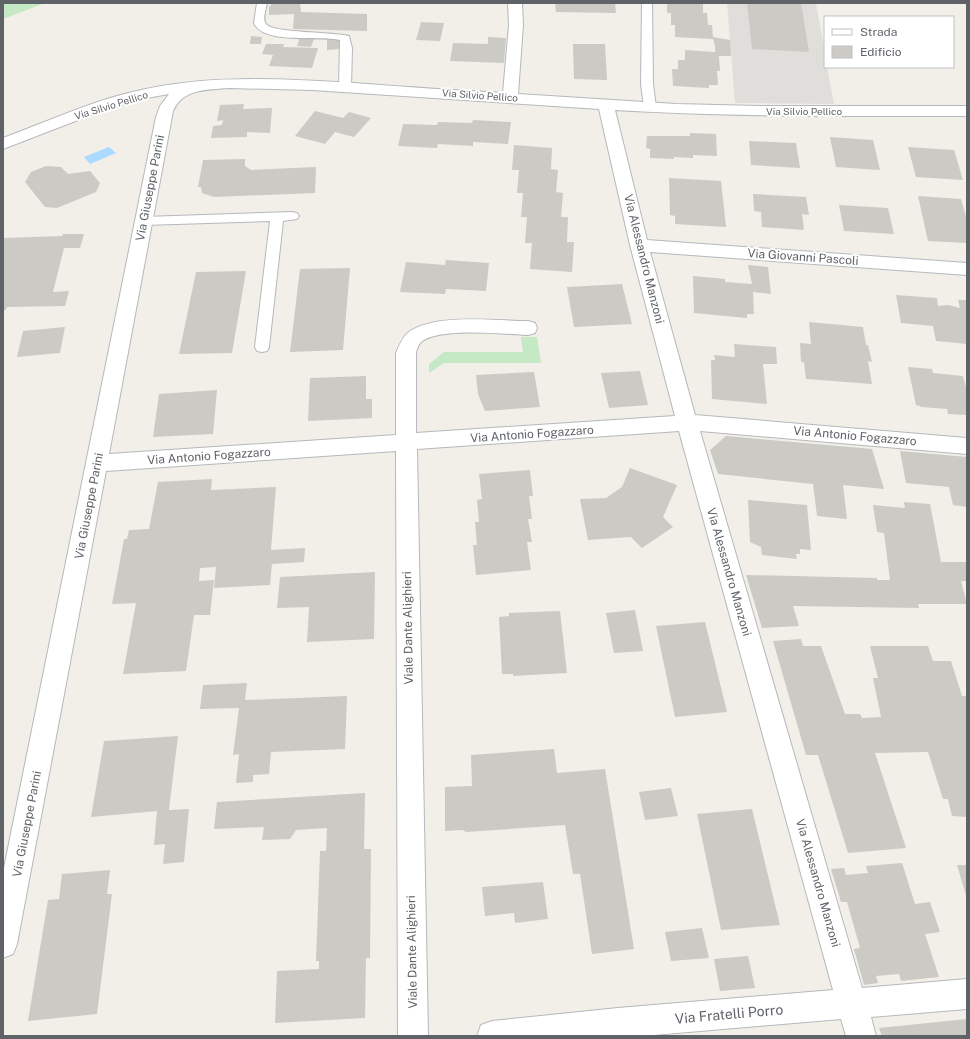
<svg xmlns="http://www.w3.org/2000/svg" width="970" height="1039" viewBox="0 0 970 1039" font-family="'Public Sans',sans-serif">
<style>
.industrial{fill:#e0deda}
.green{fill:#c5e8c5}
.water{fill:#aadaff}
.building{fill:#cccac5}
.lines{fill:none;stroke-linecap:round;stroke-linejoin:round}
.service-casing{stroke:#b5b8bc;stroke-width:2}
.minor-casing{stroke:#b5b8bc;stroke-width:2}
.service{fill:#fff;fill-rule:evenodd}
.minor{fill:#fff;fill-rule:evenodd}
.labels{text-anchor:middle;stroke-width:4;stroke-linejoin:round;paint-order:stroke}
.far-street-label{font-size:10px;fill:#5f6368;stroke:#fff}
.street-label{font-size:12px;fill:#5f6368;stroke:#fff}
.near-street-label{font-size:14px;fill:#5f6368;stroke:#fff}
</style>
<rect width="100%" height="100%" fill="#f1efe8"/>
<polygon class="industrial" points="727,3 816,3 825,53 825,67 827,67 834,104 735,103"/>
<g class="green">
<polygon points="3,3 45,3 3,19"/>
<polygon points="521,337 537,337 541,363 444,363 429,373 429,364 444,352 523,352"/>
</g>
<polygon class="water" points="109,147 116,153 90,164 84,157"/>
<g class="building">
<polygon points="271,3 300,3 301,12 367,14 367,31 293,29 294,14 269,15 269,6 271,6"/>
<polygon points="555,3 615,3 616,13 556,12"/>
<polygon points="667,3 703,3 703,13 707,13 708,25 712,25 713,37 730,40 731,56 719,56 720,71 717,71 718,85 709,85 709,88 673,86 672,69 678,69 678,60 685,60 685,50 715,52 715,46 713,39 675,37 675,25 671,25 671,13 667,13"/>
<polygon points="747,3 801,3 809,52 752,49"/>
<polygon points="421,22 444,23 440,41 416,40"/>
<polygon points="251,36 262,37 261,44 250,44"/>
<polygon points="488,37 506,38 504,63 450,61 453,43 488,44"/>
<polygon points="300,38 314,39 311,47 297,46"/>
<polygon points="327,39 339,40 339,49 327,50"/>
<polygon points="266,44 284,44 283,47 318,48 312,68 269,66 273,55 262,54"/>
<polygon points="573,44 605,44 607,80 574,79"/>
<polygon points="244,104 243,109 272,108 270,133 247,132 247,137 211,138 213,126 222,125 223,120 217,121 220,105"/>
<polygon points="315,111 343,118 349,112 371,118 354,137 335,132 325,144 295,136"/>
<polygon points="473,120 511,122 508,144 473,142 473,146 438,144 437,148 398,146 403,124 437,125 438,122 472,123"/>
<polygon points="690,133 716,134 717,156 693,155 693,158 674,157 674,159 650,158 650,149 646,148 647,136 690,136"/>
<polygon points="830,137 873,140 880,170 836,167"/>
<polygon points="749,141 796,143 800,168 751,165"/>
<polygon points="514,145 552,148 551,169 558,170 556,192 563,193 561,217 568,217 567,242 574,242 572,272 530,269 532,243 525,243 527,217 521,217 523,193 517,193 519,170 512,170"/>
<polygon points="908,147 954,150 963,180 916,177"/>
<polygon points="245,159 245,166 251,170 316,167 315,193 214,197 202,193 201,187 198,187 203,160"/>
<polygon points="46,166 61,167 68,174 90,171 100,183 96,192 57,208 45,207 25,182 31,172"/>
<polygon points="669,178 721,181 726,227 675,224 675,216 670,215"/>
<polygon points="753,194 806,197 809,215 802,214 804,230 762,227 761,212 754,211"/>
<polygon points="918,196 961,199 967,220 967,243 928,241"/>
<polygon points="839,205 888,208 894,234 844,231"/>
<polygon points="63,234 84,234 80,248 64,248 53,292 69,291 65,306 7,307 6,310 3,310 4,238 62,236"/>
<polygon points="446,260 489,263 486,291 446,289 445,294 400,292 406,262 445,265"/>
<polygon points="748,265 768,267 771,294 753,292 754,314 747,314 747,318 694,313 693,276 725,279 725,282 752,284"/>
<polygon points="350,268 343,350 290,352 300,269"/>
<polygon points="246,271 232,353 179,354 196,272"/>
<polygon points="622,284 632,324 574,327 567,287"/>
<polygon points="896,295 937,298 938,306 948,305 960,308 958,300 967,300 967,344 936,341 933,326 901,323"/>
<polygon points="809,322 863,327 866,345 868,345 872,362 868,361 872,384 806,379 804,362 801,362 800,343 811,344"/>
<polygon points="65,327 60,353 17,357 23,331"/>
<polygon points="734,344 776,347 777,364 763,364 767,404 712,399 711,360 715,360 714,355 735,357"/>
<polygon points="908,367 932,369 933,373 963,376 967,391 967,415 948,414 947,409 921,407 920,406 916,405"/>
<polygon points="640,371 648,405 609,408 601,373"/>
<polygon points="534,372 540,407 485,411 478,394 476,375"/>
<polygon points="366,376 366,399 372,399 372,418 308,421 310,378"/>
<polygon points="217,390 213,434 153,437 159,394"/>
<polygon points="726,436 872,449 884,489 843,485 847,519 817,516 813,484 718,474 710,450"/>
<polygon points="900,451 967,457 967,507 953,505 949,487 906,483"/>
<polygon points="630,468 677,485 663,517 673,527 642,548 631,537 588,540 580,499 606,498 622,487"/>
<polygon points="530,470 533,496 529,496 532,519 528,519 532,542 527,542 531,570 476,575 473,545 477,545 475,522 479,522 477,500 482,499 479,474"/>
<polygon points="212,479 211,490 276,487 271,550 305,548 304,562 272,564 270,585 214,588 216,567 200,568 199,581 214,580 210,615 194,615 186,671 123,674 136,603 112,604 124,539 127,539 129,530 149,529 158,482"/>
<polygon points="748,500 807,505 811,550 800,549 800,554 796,554 797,559 762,555 761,547 750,542"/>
<polygon points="904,502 930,504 941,562 967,562 967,581 961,581 967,604 918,604 919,608 793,606 799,626 762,628 746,575 877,578 877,580 890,580 884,533 877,532 873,505 905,508"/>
<polygon points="375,572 374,639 307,642 309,607 277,608 280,577"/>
<polygon points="635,610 643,651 614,653 606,613"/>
<polygon points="560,611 567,673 513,676 513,674 502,674 499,617 509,616 509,613"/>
<polygon points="705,622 727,712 675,717 656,626"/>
<polygon points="801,639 803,646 821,646 845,714 860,714 862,718 881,717 873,678 878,678 870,646 928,646 933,661 951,661 962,696 967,696 967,817 952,816 948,799 943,799 928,752 875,753 906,848 848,853 818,755 806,755 773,641"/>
<polygon points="247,683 245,700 347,696 345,749 271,752 269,774 253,775 253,782 236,783 239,754 233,755 239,708 200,709 203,685"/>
<polygon points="178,736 169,810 189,809 184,862 163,864 165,844 154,845 157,811 91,817 104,741"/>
<polygon points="554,749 557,773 605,769 634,949 592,954 580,874 573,874 565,825 466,832 463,830 445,831 445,787 472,786 471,755"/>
<polygon points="671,788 678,816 645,820 639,792"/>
<polygon points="365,793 364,849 371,849 370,958 366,958 365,1018 275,1023 277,971 319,969 319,961 316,961 320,851 326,851 327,828 296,830 290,839 262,840 264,827 214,829 217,802"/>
<polygon points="752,809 780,925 721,930 697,814"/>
<polygon points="902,863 915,904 930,902 940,932 925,934 939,977 901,981 899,974 876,976 878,983 864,985 854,949 860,948 847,902 841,902 831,869 844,868 846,875 868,873 866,866"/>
<polygon points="957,865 967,865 967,899"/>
<polygon points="110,870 107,894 112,894 97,1014 28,1021 48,900 59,899 62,874"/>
<polygon points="543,882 548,919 515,923 514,913 485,916 482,887"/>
<polygon points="702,928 709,958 671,961 665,932"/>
<polygon points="748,956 755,988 720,991 714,959"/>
<polygon points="967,1019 967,1036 882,1036 879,1028"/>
</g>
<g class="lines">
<defs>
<g id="service">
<path d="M257 3H267C266 9 262 19 266 24 272 33 334 32 349 36L352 48 351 87 349 89H341L339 87 340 40C319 35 263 45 254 23Z"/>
<polygon points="642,3 652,3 653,84 656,107 650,111 644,107 641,84"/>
<polygon points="292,212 297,213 299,216 297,219 283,221 269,347 267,351 262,352 257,351 255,347 270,221 144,225 139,224 137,221 139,218 144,217"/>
</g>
<path id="minor" d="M508 3H522L523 25 518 94 676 104 759 106H967V116C850 116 732 117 615 110L647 240 967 263V275L650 252 695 415 967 438V454L700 431 862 988 967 979V1009L871 1017 876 1036H846L841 1019 642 1036H477L481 1025 492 1021 618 1008 833 990 679 431 417 449 428 1036H398L396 451 106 471 17 944 13 954 3 958V873L156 117 160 106 169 94 141 99 104 110 3 149V138C47 122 91 101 137 91 208 74 282 79 354 83 404 87 453 90 503 93L509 25ZM229 88 312 90 599 109 630 245 675 416 416 433V353C417 349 418 345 421 342 439 327 504 334 528 335L535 333 537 328 535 323 528 321C497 321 435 313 409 332 403 336 399 346 396 353V435L109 454 173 111C183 88 208 90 229 88Z"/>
</defs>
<use href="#service" class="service-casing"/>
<use href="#minor" class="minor-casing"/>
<use href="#service" class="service"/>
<use href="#minor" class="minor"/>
</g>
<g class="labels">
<g class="far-street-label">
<text transform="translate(480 95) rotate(4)" y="4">Via Silvio Pellico</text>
<text transform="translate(111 105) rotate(-17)" y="4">Via Silvio Pellico</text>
<text x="804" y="115">Via Silvio Pellico</text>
</g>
<g class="street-label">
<text transform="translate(150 188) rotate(-79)" y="4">Via Giuseppe Parini</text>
<text transform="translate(803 257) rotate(4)" y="4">Via Giovanni Pascoli</text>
<text transform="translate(644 259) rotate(76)" y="4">Via Alessandro Manzoni</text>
<text transform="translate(532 434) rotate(-4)" y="4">Via Antonio Fogazzaro</text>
<text transform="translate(855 436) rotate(5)" y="4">Via Antonio Fogazzaro</text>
<text transform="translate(209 456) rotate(-4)" y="4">Via Antonio Fogazzaro</text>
<text transform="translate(89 506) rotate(-79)" y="4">Via Giuseppe Parini</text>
<text transform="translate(729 572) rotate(74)" y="4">Via Alessandro Manzoni</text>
<text transform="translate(408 628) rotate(-91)" y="4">Viale Dante Alighieri</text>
<text transform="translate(27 824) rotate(-79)" y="4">Via Giuseppe Parini</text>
<text transform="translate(818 883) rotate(74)" y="4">Via Alessandro Manzoni</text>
<text transform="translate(412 952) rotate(-91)" y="4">Viale Dante Alighieri</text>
</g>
<g class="near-street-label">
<text transform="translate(729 1014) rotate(-5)" y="5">Via Fratelli Porro</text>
</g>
</g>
<rect width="970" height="1039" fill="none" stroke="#5f6368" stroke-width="8"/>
<rect x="824" y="16" width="130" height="52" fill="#ffffff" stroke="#bfc1c3"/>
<rect x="832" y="29" width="20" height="6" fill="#ffffff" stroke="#bfc1c3"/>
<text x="860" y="36" font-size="12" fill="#5f6368">Strada</text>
<rect x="832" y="46" width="20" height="12" fill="#cccac5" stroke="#bfc1c3"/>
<text x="860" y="56" font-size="12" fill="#5f6368">Edificio</text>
</svg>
